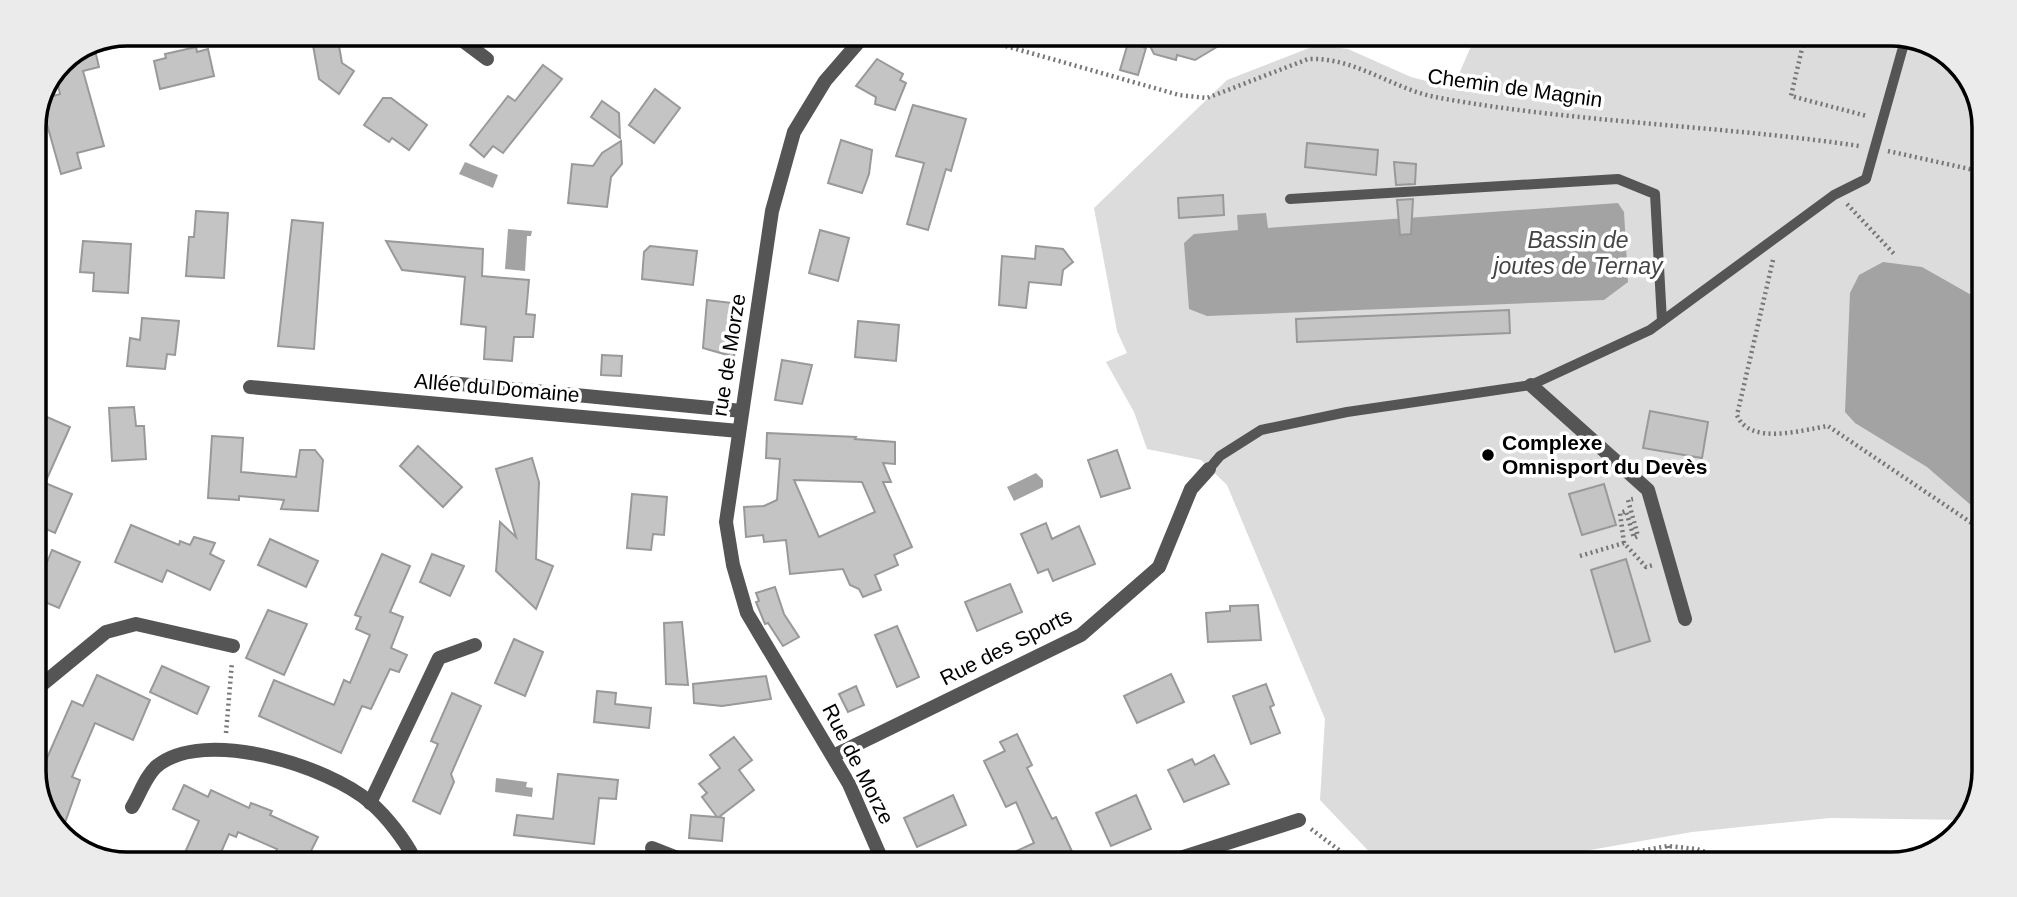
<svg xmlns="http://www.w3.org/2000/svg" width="2017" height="897" viewBox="0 0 2017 897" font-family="Helvetica,sans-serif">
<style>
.green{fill:#dcdcdc}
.water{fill:#a3a3a3}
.building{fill:#c4c4c4;stroke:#999;stroke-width:2;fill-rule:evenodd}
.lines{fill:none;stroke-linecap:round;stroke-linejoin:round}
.path{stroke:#777;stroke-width:4.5;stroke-dasharray:2 3.5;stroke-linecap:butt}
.lane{stroke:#555;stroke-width:10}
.street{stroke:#555;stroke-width:14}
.poi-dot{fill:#000;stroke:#fff;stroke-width:2.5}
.labels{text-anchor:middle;stroke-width:7;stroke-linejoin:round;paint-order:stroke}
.street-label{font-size:21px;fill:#000;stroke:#fff}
.poi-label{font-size:21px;font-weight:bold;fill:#000;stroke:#fff;text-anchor:start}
.water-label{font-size:23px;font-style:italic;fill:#444;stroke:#fff}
.rim{fill:none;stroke:#000;stroke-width:3.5}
</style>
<rect width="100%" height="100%" fill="#fff"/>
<polygon class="green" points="1474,39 1927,40 1968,74 1984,120 1977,807 1965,820 1830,818 1692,832 1523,862 1379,862 1320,800 1325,719 1227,485 1201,460 1147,449 1134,412 1106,362 1127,353 1117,331 1094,208 1227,80 1317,45 1348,49 1411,77 1453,88"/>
<g class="water">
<polygon points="465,162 498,175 493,188 459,174"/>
<polygon points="1618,203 1624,212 1628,282 1604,300 1207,316 1189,309 1184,243 1194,234 1238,230 1237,215 1266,213 1268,228"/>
<polygon points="508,229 532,231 531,236 527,236 525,271 505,269"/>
<polygon points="1883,262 1922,267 1982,301 1980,513 1927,467 1855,423 1845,412 1850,293 1859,275"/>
<polygon points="1036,473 1043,480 1043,487 1014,501 1007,487"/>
<polygon points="496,778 527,782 526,787 533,788 532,797 495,792"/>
</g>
<g class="building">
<polygon points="311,34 337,34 342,63 354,71 339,94 319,79"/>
<polygon points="1137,37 1179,37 1232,38 1195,60 1177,55 1176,60 1154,54 1150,46 1136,42"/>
<polygon points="1128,43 1146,48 1138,75 1120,70"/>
<polygon points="94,46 99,67 83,71 104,146 77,153 81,168 61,174 41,103 43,99 60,94 56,77 53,78 61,60"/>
<polygon points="196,47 197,52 208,49 214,76 160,89 154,61 166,58 165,54"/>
<polygon points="877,59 903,74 900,80 906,83 895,110 875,104 876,97 856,86"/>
<polygon points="543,65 562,79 503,153 493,146 484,157 470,145 508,96 515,101"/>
<polygon points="655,89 680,108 654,143 629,125"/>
<polygon points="383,98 391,98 427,125 409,150 392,138 389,142 364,125"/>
<polygon points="602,101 619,113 620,138 591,117"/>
<polygon points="913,105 966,119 951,171 946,169 928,230 907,224 924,163 896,156"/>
<polygon points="841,140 872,150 869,174 862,193 828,183"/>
<polygon points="621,141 622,164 611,177 607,207 568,203 572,164 593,166 602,153"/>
<polygon points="1307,143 1378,150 1376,175 1305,167"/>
<polygon points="1394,162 1416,164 1415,184 1396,185"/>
<polygon points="1223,195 1224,215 1179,218 1178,198"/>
<polygon points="1413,199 1411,234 1400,235 1397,200"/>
<polygon points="196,211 228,213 224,278 186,276 189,237 194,237"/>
<polygon points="292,220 323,223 314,349 278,346"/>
<polygon points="820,230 849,238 838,281 809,273"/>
<polygon points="83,241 131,244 128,293 93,291 94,273 80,272"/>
<polygon points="386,241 483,249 482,276 529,280 526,314 535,315 533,337 514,337 512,361 484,359 486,327 461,324 465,277 402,270"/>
<polygon points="650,246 697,251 693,285 642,279 644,252"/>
<polygon points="1036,246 1063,249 1073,262 1063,270 1061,285 1029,282 1026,308 999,305 1002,256 1035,259"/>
<polygon points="707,300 741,304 734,357 703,348"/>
<polygon points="1509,310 1510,333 1297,342 1296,319"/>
<polygon points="142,318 179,321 175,355 167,354 165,369 127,366 130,338 140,340"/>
<polygon points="858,321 899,325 896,361 855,357"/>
<polygon points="602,355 622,356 621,376 601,375"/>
<polygon points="782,360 812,365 802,404 775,400"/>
<polygon points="134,407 136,426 144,426 146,459 112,461 109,408"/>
<polygon points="33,411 70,427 45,483 72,494 55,533 33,523"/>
<polygon points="1650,411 1708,422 1702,458 1643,448"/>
<path d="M767 433 856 437 855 439 895 442V464L883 463 891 482H883L912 547 894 555 898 565 875 575 881 590 863 597 859 589 850 585 843 569 790 574 786 540 764 542 763 535 746 537 744 507 764 506 777 500 780 459 766 458ZM794 480 862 482 875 512 819 537Z"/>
<polygon points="212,436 243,438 241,472 296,477 300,450 315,450 323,460 318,511 281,509 284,500 239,496 239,500 208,498"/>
<polygon points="418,446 462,487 443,507 400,466"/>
<polygon points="1117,450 1130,488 1101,497 1088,460"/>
<polygon points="532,458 539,482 536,559 553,566 536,609 496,571 500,522 516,537 496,469"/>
<polygon points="1604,484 1616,525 1582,535 1569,494"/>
<polygon points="632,494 667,497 664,535 653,534 651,550 627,548"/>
<polygon points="1046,523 1052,539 1079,526 1095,564 1053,581 1048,569 1038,573 1021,534"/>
<polygon points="131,525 179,545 180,541 190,545 194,537 215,543 210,554 224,561 210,590 167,570 162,582 115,562"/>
<polygon points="270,539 318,561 306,587 258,565"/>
<polygon points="52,550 80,562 59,608 33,597"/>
<polygon points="382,554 410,566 390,612 403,617 391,648 407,655 399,672 390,669 371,709 362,706 341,753 259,716 274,680 334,705 344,680 350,683 370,635 356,629 361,617 355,615"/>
<polygon points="432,554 464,566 450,596 420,582"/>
<polygon points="1626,559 1650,641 1615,652 1591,570"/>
<polygon points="1010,584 1022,612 977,631 965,602"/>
<polygon points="775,587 784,614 799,637 783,646 768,623 765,624 756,602 759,601 756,593"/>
<polygon points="1258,605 1261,640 1208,642 1206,613 1230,611 1230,606"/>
<polygon points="268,610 307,624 284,675 246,658"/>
<polygon points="682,622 688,685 666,684 664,623"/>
<polygon points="897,626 919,677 897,687 875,635"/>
<polygon points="514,639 543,652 525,696 495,683"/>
<polygon points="162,666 209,687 197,714 150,692"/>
<polygon points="1171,674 1184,702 1137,723 1124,696"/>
<polygon points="97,675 150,700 133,740 95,723 72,777 80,780 61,834 52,827 36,783 72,701 83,706"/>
<polygon points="766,676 771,699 722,706 694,703 693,684"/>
<polygon points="1266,684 1274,705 1270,707 1280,733 1251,744 1233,696"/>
<polygon points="856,686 864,705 848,712 839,694"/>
<polygon points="597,691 616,693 615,704 651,708 649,728 594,722"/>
<polygon points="452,693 481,706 451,774 454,782 440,814 413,801 438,744 431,741"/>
<polygon points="1017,734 1032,765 1027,768 1052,819 1056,817 1076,860 997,860 1034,843 1016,802 1006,807 984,761 1005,751 1000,742"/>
<polygon points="734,737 752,760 739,770 754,790 719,817 724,818 722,841 689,838 691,815 717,817 702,797 707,793 699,784 720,768 710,755"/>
<polygon points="1214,755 1229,784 1184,802 1168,770 1192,759 1195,765"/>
<polygon points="558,774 618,780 616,799 599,798 594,844 514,835 517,815 553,819"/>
<polygon points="184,785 208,797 211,790 249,808 251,803 272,811 270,815 318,837 308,857 274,857 277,849 238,832 236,837 229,834 219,857 183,857 199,821 173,809"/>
<polygon points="953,795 966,825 917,847 904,818"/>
<polygon points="1136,795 1151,829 1111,846 1096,813"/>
</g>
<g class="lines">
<g class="path">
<path d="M974 37 1179 95 1207 98 1308 59C1355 57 1391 88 1435 97 1574 123 1719 125 1859 146"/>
<polyline points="1804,40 1791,96 1867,116"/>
<polyline points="1888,151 1983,172"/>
<polyline points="1847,204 1894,254"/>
<path d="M1773 260 1737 415C1749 446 1802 430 1828 426L1979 528"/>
<polyline points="1624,543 1620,513 1626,511 1634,538 1638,536 1628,500 1633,499"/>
<polyline points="1580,556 1624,543 1646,567 1653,565"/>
<polyline points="226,733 232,662"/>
<polyline points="1311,829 1355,862"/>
<polyline points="1668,846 1672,863"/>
<polyline points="1578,862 1668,846 1697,849 1736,863"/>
</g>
<g class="lane">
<polyline points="1290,199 1618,179 1655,194 1662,321"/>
<polyline points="1209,469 1220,456 1261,430 1347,412 1531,385 1650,330 1834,195 1866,179 1905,40"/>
</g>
<g class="street">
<polyline points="455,35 487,59"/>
<polyline points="864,36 825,81 794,132 772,211 726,522 733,565 747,613 849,784 882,860"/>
<polyline points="429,381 742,411"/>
<polyline points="1531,385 1648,490 1685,619"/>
<polyline points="250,387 739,431"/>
<polyline points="33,692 106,632 136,624 233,646"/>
<polyline points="833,756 1081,635 1159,567 1191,489 1209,469"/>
<polyline points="370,803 439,658 475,645"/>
<path d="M132 807C139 796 146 775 157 766 204 727 329 766 371 803 387 817 404 839 414 858"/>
<polyline points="652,848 680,859"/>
<polyline points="1171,861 1299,820"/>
</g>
</g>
<circle class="poi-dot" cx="1488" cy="455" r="7"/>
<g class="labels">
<g class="street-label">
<text transform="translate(1515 88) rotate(8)" y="7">Chemin de Magnin</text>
<text transform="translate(729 355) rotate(-81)" y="7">rue de Morze</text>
<text transform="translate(497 388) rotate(5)" y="7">Allée du Domaine</text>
<text transform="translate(1006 647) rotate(-27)" y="7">Rue des Sports</text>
<text transform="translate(858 764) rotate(63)" y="7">Rue de Morze</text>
</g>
<g class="poi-label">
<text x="1502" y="450">Complexe<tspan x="1502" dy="24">Omnisport du Devès</tspan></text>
</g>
<g class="water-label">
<text x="1578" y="248">Bassin de<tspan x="1578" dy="26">joutes de Ternay</tspan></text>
</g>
</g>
<path d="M0 0H2017V897H0ZM127 46H1891A81 81 0 0 1 1972 127V771A81 81 0 0 1 1891 852H127A81 81 0 0 1 46 771V127A81 81 0 0 1 127 46Z" fill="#ebebeb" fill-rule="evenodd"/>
<path class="rim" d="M127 46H1891A81 81 0 0 1 1972 127V771A81 81 0 0 1 1891 852H127A81 81 0 0 1 46 771V127A81 81 0 0 1 127 46Z"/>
</svg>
